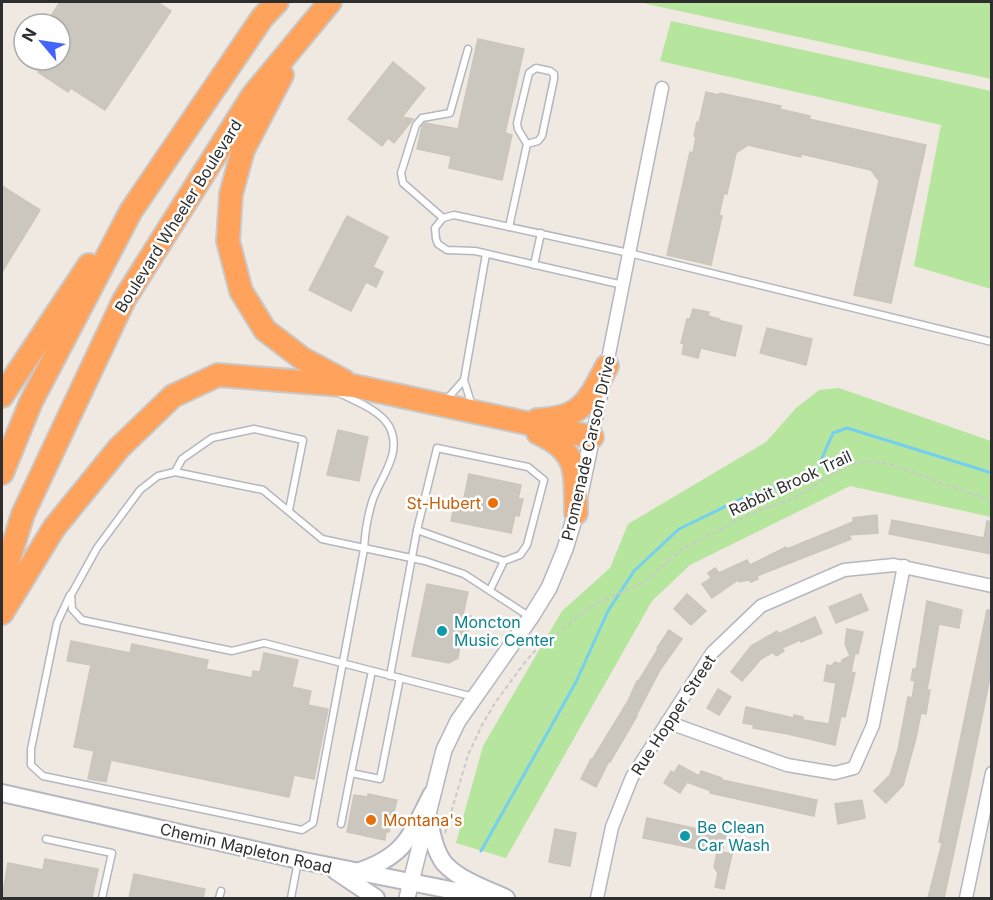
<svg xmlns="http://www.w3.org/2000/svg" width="993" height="900" viewBox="0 0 993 900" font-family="Inter,sans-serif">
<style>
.green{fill:#b6e59e}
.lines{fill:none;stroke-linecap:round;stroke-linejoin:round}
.stream{stroke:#75cff0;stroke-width:3}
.building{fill:#cbc7bf;stroke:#cbc5ba;stroke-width:1.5}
.service-casing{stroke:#b4b7c1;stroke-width:9}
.minor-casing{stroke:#b4b7c1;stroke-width:15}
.tertiary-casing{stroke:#b4b7c1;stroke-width:18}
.secondary-casing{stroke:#b4b7c1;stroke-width:20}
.motorway-casing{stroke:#c9c9c9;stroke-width:26}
.path{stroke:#c9c9c9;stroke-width:2;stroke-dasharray:4.5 3;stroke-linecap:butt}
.service{stroke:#fff;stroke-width:6}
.minor{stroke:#fff;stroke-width:12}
.tertiary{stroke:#fff;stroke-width:15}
.secondary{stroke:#fff;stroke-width:16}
.motorway{stroke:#ffa35c;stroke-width:22}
.food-dot{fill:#e8710a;stroke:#fff;stroke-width:2}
.culture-dot{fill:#0f9aa8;stroke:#fff;stroke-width:2}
.labels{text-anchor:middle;stroke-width:5;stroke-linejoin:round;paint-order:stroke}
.street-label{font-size:16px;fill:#2e2e2e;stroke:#fff}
.food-label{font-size:16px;fill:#c56008;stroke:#fff;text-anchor:end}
.culture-label{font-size:16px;fill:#0d838f;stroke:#fff;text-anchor:start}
</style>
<rect width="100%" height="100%" fill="#efe9e1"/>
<g class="green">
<polygon points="638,2 991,2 991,79"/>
<polygon points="671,21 991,91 991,289 914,266 941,125 660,61"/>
<polygon points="839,388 991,441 991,517 850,486 690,565 652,601 506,858 456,843 483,746 562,611 610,568 628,524 766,442 796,408 819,390"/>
</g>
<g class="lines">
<polyline class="stream" points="481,851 576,682 608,611 634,571 679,529 745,497 800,480 818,467 833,433 847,428 992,473"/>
</g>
<g class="building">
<polygon points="60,2 157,2 171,11 105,110 71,88 68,92 38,72 41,68 29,60 60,60 60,24 46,24"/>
<polygon points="478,39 524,49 505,133 512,135 502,180 449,168 451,156 417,149 422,126 425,123 458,129"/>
<polygon points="393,62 425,88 402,117 413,119 394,143 388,138 382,146 348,119"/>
<polygon points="706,92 719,95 720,93 781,106 780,109 810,116 809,119 926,145 891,303 854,295 879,181 871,170 801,154 801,157 748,145 736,153 727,194 724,193 719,215 722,216 711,265 667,255 690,152 693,153 696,137 694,136 697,122 699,123"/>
<polygon points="2,186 40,210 2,272"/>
<polygon points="347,216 388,237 373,267 383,272 376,287 366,282 351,311 309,290"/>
<polygon points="693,309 709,312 708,316 719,319 718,320 742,326 735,356 701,348 698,358 682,354 684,344 681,343 687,319 690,319"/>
<polygon points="767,328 812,339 806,365 760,353"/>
<polygon points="338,430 368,437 359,481 327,475"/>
<polygon points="469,474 521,485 518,499 523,499 519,516 515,515 511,533 451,521 454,506 462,507"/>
<polygon points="877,515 878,533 849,535 851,539 757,576 758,579 751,582 749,580 739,582 738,580 712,598 702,584 711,578 708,573 715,568 719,573 747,560 750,565 786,547 787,549 853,522 853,518"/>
<polygon points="892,520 984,538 987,521 992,522 992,554 889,534"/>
<polygon points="427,584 468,592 463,615 471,616 466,640 461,639 458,658 449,663 412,656"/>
<polygon points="687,594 706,611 691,625 674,609"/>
<polygon points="861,594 868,610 836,623 829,607"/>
<polygon points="927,601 962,610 959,628 939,624 927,690 930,690 926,714 921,713 916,738 903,785 886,803 874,791 890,775 898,750 908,697 912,698 915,681 911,680 913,669 916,669"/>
<polygon points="987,610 992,610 992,667 968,787 944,898 928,898 942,843 939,842"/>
<polygon points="815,617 822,633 801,642 800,640 782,648 784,651 776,656 773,652 761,659 742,681 731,672 751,646 777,631 778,634"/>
<polygon points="847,629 863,632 858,654 855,653 851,672 855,673 845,717 841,716 835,745 788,734 753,728 754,725 743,723 746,707 794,718 794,715 803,717 803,720 829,724 836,683 824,681 827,665 831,666 835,662 841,664 842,660 850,656 845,644"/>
<polygon points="669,630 682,639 660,670 636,716 637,716 610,762 609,761 596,787 581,779 591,759 592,760 628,701 637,681 638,682 658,649 657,648"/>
<polygon points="71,641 130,653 132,644 208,660 206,669 252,678 253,671 260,672 264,653 298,660 292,687 311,691 308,705 328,709 314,779 294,775 289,797 111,760 106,782 88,779 94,751 74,747 91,665 67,661"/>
<polygon points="718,689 731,697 719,715 707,708"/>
<polygon points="679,765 699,776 701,771 722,778 722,780 817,800 814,816 710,793 711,791 687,782 680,793 664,783 671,771 674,773"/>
<polygon points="368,794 397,800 389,832 386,832 385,840 347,832 354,795 368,797"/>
<polygon points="862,800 865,818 838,824 835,804"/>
<polygon points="647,818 726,835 722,852 732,854 724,889 715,887 718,873 714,867 717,853 643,838"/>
<polygon points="555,829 576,833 570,866 549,862"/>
<polygon points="45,859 98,869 92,898 2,898 8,863 43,870"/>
<polygon points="134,874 205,889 203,898 129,898"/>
</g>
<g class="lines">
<defs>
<g id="service">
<polyline points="443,218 403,183 401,173 416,125 422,118 450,113 468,49"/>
<polyline points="509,227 527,144 538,141 542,136 554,79 554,74 550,71 536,68 529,73 517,123 518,129 527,144"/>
<polyline points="534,265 541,233"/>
<polyline points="623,285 475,251 447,250 438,244 436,239 435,228 443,218 454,215 629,253 992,342"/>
<polyline points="446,400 464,380"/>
<polyline points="472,406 464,380 486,254"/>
<polyline points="175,472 182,459 212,438 254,429 303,440 289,510"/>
<polyline points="490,590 504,561 520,555 527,545 544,480 528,467 437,448 417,530 504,561"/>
<path d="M70 595 57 623 31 749V765L43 776 302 830 313 823 364 549C365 532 368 514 373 499 382 475 403 452 389 426 380 410 355 401 339 393"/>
<polyline points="372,671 351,773 380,779 400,678"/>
<polyline points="390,676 417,530"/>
<polyline points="474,697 264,643 232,651 82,620 72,609 71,595 97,548 140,490 158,476 175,472 263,490 322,539 425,561 464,574 530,617"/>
<polyline points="341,824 351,773"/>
<polyline points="46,839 112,853 102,898"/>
<polyline points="219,898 221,891"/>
<polyline points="291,898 298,861"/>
</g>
<g id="minor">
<polyline points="606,369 662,88"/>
<polyline points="592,437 603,386"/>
<polyline points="667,722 787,765 835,773 854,768 873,725 904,566"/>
<polyline points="597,898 612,827 632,777 712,653 761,606 844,570 894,565 992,586"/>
<polyline points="966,898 992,773"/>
</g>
<polyline id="tertiary" points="407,898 444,750 458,721 531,617 549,588 565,549 576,513 592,437"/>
<g id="secondary">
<polyline points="2,793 299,860 491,898"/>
<path d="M427 813C431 829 434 850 444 863 459 880 486 889 506 898"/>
<polyline points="336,871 376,898"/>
<path d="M357 872C406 856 410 836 432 794"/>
</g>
<g id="motorway">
<polyline points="282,75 243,150 231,194 228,241 241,291 265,330 303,359 344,381"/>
<polyline points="2,396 89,265"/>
<path d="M537 420C582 418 587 403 607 366"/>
<path d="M538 433C580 452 575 472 576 513"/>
<polyline points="2,473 31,402 131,211 262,18 277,2"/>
<polyline points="2,581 23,514 124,300 253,95 330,2"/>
<polyline points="2,613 54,528 119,448 173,396 218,375 354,386 592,437"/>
</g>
</defs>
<use href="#service" class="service-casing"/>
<use href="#minor" class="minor-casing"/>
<use href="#tertiary" class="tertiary-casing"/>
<use href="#secondary" class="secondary-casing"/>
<use href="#motorway" class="motorway-casing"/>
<polyline class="path" points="445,833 468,755 482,725 495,703 525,662 534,652 591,606 645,582 681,550 752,513 792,499 850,464 870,461 892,465 992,501"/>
<use href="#service" class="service"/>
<use href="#minor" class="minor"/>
<use href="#tertiary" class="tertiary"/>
<use href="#secondary" class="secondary"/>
<use href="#motorway" class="motorway"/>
</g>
<g class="food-dot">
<circle cx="493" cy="503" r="6"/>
<circle cx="371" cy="820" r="6"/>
</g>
<g class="culture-dot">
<circle cx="442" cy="631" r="6"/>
<circle cx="685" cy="836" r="6"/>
</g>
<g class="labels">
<g class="street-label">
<text transform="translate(178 216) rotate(-58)" y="6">Boulevard Wheeler Boulevard</text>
<text transform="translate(588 448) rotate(-77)" y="6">Promenade Carson Drive</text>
<text transform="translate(790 483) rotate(-25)" y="6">Rabbit Brook Trail</text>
<text transform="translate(673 715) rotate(-57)" y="6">Rue Hopper Street</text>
<text transform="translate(246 848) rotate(13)" y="6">Chemin Mapleton Road</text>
</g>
<g class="food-label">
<text x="481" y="509">St-Hubert</text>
<text x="383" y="826" text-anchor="start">Montana's</text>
</g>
<g class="culture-label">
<text x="454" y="628">Moncton<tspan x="454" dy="18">Music Center</tspan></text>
<text x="697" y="833">Be Clean<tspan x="697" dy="18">Car Wash</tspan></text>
</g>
</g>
<rect width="993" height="900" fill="none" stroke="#2e2e2e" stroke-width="6"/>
<g transform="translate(42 42) rotate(299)"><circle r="28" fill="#ffffff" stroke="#ababab" stroke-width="1.5"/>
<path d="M0-4.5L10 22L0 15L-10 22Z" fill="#4264fb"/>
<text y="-9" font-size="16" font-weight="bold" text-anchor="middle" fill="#2e2e2e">N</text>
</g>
</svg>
